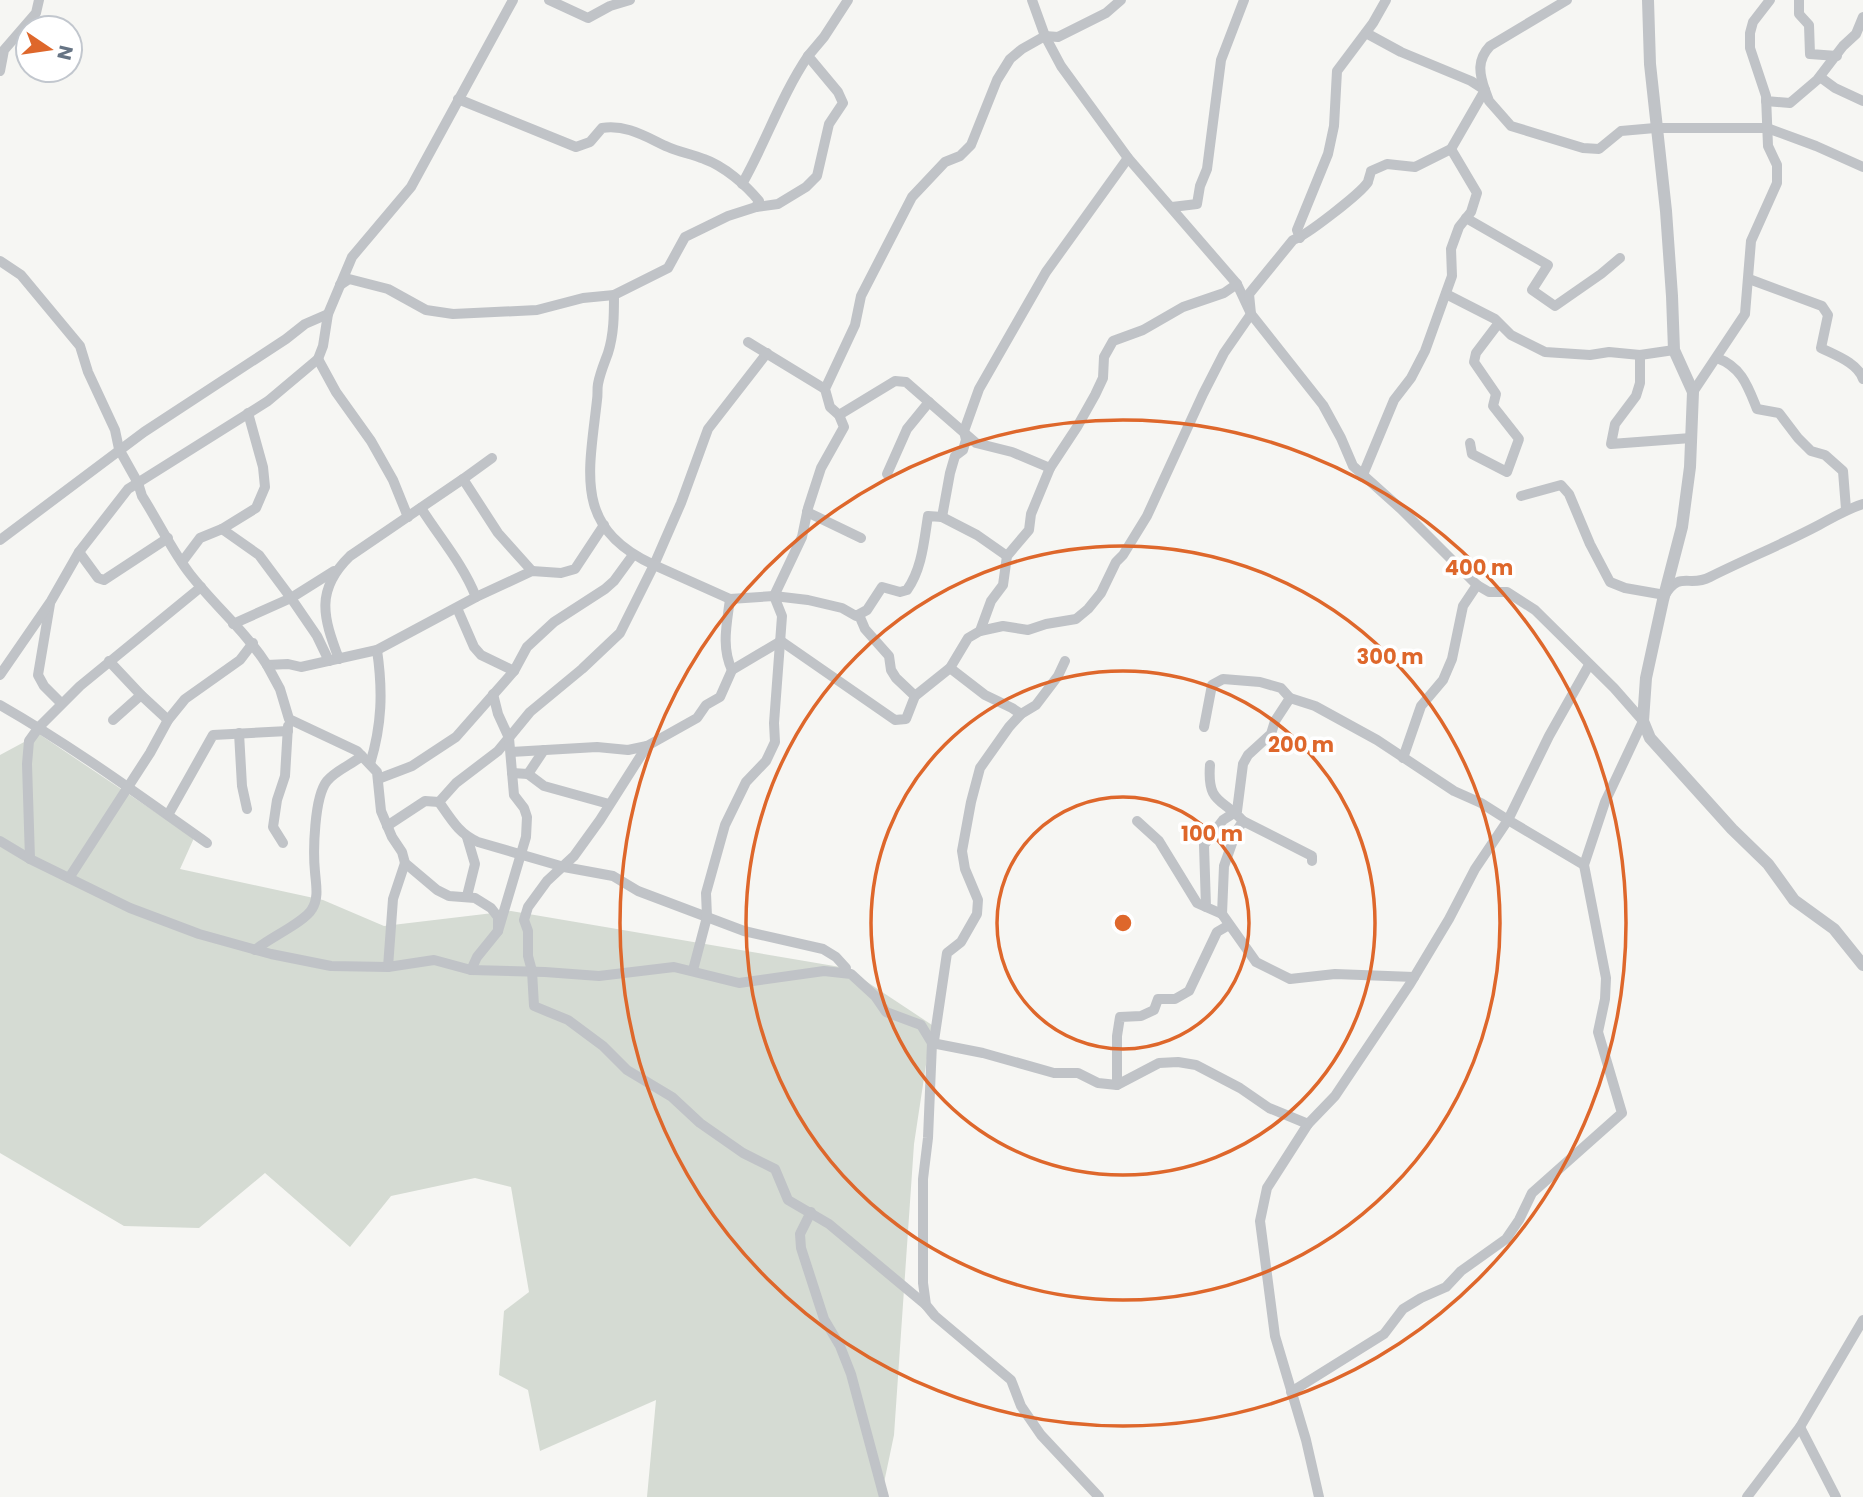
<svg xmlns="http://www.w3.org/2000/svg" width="1863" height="1497" viewBox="0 0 1863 1497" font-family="Poppins,sans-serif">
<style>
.green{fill:#d5dbd3}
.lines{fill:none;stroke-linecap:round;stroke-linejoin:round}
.minor{stroke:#c0c3c7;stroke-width:10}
.tertiary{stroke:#c0c3c7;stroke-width:12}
.ring{fill:none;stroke:#de672b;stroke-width:3.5}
.centre{fill:#de672b;stroke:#fff;stroke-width:3.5}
.ring-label{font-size:21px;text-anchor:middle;font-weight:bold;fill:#de672b;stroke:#fff;stroke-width:7;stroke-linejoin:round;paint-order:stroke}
</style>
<rect width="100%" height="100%" fill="#f6f6f3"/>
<polygon class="green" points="39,734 194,838 180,869 323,900 384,926 511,911 846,968 932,1025 914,1144 894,1435 881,1497 647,1497 656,1400 540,1451 528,1390 499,1375 504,1311 529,1292 511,1187 475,1178 391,1196 350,1247 265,1173 199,1228 124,1226 0,1153 0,755"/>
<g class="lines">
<g class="minor">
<polyline points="549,0 588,18 610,6 630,0"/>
<polyline points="1032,0 1045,36 1061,66 1128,158 1237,284 1251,314 1323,405 1341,438 1353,466 1401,509 1477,585 1489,592 1507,592 1535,610 1614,688 1643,721 1605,802 1584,865 1606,978 1605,999 1598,1032 1622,1113 1532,1193 1519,1220 1506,1239 1461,1271 1446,1287 1421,1298 1403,1309 1384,1334 1291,1392"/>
<polyline points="1799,0 1799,14 1809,25 1810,54 1837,56"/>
<polyline points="1366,33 1401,52 1471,81 1485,90 1489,101 1511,126 1583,148 1599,149 1621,131 1655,128 1767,128 1816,146 1863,167"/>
<polyline points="0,71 4,50 36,13 39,0"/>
<polyline points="1820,77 1835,88 1863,101"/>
<path d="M458 99 576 147 590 142 602 128C626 124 646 137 668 147 679 152 692 154 704 159 724 166 746 185 759 201L756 207"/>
<polyline points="1766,101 1790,103 1817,80 1843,46 1856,34 1863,17"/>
<path d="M742 184C766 142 781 96 808 56"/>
<polyline points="1172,207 1197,204 1200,186 1207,169 1221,60 1244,0"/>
<polyline points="1466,218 1548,265 1532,290 1555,306 1601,274 1620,258"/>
<polyline points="1300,238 1297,230 1328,154 1334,126 1337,71 1373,23 1386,0"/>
<path d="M0 261 21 275 80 346 88 372 115 430 119 449 138 483 142 496C158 521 172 551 190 574 215 606 246 632 267 665L288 664 301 667 377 650 476 597 532 571 561 573 575 569 604 525"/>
<path d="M1749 279 1822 306 1828 315 1821 348C1835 355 1858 363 1863 379"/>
<polyline points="340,285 349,279 388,289 426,310 453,314 537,310 583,298 614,295 668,268 685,237 728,216 756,207 778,204 806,187 817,176 829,124 843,103 838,92 808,56 824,37 848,0"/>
<polyline points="1446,294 1495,319 1511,335 1545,352 1590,355 1609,352 1640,355 1674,350"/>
<path d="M614 295C614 315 614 334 608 353 604 364 600 373 598 384 597 389 598 395 597 400 589 473 573 528 654 565L681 503 708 429 767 353"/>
<polyline points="748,342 825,389"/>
<polyline points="1640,355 1640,383 1636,396 1615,424 1611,444 1691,438"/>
<path d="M1717 358C1742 367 1748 387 1757 409L1779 413 1798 438 1811 451 1825 455 1843 471 1846 509"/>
<polyline points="318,359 336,392 371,441 393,480 408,517"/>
<polyline points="1693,392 1745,314 1751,241 1777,183 1777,165 1768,146 1766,96 1750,48 1750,33 1753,22 1770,0"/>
<polyline points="839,415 895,381 906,382 976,443 1012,452 1050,468 1077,427 1095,395 1103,378 1104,357 1113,341 1143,330 1183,307 1224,293 1237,284"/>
<polyline points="1470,443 1472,454 1507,472 1519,439 1493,406 1496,394 1474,362 1476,353 1498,324"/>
<polyline points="492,458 463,479 498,533 532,571"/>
<polyline points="887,474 907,429 929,402"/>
<polyline points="1362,477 1394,400 1411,378 1425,351 1452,276 1451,249 1459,227 1471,212 1477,193 1451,149"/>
<path d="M1521 496 1561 485 1569 494 1590 544 1610 582 1625 588 1665 595C1680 570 1689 588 1710 577 1746 559 1783 544 1819 525 1834 517 1847 509 1863 504"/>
<path d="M421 508C440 538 463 564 476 597"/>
<polyline points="807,512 861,538"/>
<polyline points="942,517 977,535 1007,556"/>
<polyline points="222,529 259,555 291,598 317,636 329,661"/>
<polyline points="0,540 144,432 286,339 305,324 328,314"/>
<polyline points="79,552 98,578 104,580 168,538"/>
<polyline points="182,562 200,538 222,529 256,508 265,487 263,467 248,413"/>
<path d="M730 599C727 623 721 647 732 670"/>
<polyline points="50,604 38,675 44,686 61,703"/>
<polyline points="457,608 474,647 481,655 514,671"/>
<polyline points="859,615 865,629 889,656 891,670 896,678 915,696"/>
<polyline points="233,624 291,598 334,571"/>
<path d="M980 631 1003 626 1028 630 1046 624 1076 619 1088 609 1101 593 1116 562 1123 555 1147 516 1203 394 1224 353 1251 314 1249 294 1293 240C1306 236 1361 193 1368 182 1368 181 1371 172 1371 171L1387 164 1415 167 1451 149 1485 90C1479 73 1477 60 1490 46L1567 0"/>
<path d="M339 659C323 617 315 590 350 556L463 479"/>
<polyline points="109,661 141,695 168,720"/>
<polyline points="1065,661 1058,676 1036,705 1021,714 1009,727 980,768 971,802 962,851 965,869 978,900 977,914 961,942 947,953 934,1041 932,1043 928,1138 923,1179 923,1283 926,1305 935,1316 1011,1380 1021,1406 1041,1435 1099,1497"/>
<polyline points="267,665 280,689 289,719 357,751 377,772 381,811 392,837 402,852 405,863 437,890 449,896 475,898 491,908 498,917 498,931"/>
<polyline points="950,668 985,695 1012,708 1021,714"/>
<polyline points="0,675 51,601 79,552 128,489 268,401 318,359 323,346 328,314 352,257 411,187 513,0"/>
<path d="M0 705C72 746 139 795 207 843"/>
<polyline points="113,720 141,695"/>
<polyline points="1204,727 1212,685 1223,679 1260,682 1281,688 1290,698 1315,706 1377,740 1454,791 1481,803 1508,820 1475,869 1449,919 1410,984 1335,1096 1308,1124 1267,1188 1260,1221 1275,1336 1306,1440 1319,1497"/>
<polyline points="239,733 242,786 247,809"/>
<polyline points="511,752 597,747 628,750 647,746"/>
<polyline points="1403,758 1421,706 1443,680 1452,659 1463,606 1477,585"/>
<path d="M370 764C382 725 383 691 377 650"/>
<path d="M1210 765C1207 804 1222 798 1243 821L1236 832 1224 866 1222 914 1256 962 1290 979 1335 974 1414 977"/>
<polyline points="512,773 528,774 544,750"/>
<polyline points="528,774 544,786 609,804"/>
<polyline points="378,779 412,766 456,737 514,671 527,647 554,622 605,589 614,581 633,555"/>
<polyline points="168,815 213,735 288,731"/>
<polyline points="1137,821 1159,841 1197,903 1206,907"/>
<polyline points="1243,821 1312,856 1312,861"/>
<polyline points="387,826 425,801 439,802"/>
<polyline points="467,837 475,864 467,896"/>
<polyline points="0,841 30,859 130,908 199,934 271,954 331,966 388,967 434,960 471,970 545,972 599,976 674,967 739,983 824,971 851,974 875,996 886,1012 921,1025 932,1043 983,1053 1054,1073 1078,1073 1098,1083 1117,1085 1159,1063 1178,1062 1196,1065 1240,1088 1269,1108 1308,1124"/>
<polyline points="283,843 273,827 277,800 285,776 288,726"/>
<polyline points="30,859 27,764 29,741 39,727 80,686 201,587"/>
<polyline points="1584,865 1508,820 1549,736 1589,665"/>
<polyline points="69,878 150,753 168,720 185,699 240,660 253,643"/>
<polyline points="1222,914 1206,907 1204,845 1223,820 1237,811 1243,764 1248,755 1271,734 1275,721 1290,698"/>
<path d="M255 950C269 938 305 922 312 909 319 898 316 885 315 872 313 852 314 797 327 781 335 771 352 764 362 756"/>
<polyline points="388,967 393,899 405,863"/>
<path d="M846 968 836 957 823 949 744 931 638 891 613 876 564 867 478 842C459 834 451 819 439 802L456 783 498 751 530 712 582 669 620 633 654 565 730 599 774 596 808 600 842 608 856 616 867 610 882 587 900 592 907 590C922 569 924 541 928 516L942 517 950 473 955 456 963 450 966 440 964 431 979 389 1046 272 1128 158"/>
<polyline points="471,970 477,957 498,931 526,837 527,817 524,808 514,795 509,738 498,714 493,694"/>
<polyline points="693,970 707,917 706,893 725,825 746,782 766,761 775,742 774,723 782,616 774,596 802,537 808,508 821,468 844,427 839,415 830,407 825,389 855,325 861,296 912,197 945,162 960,156 971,145 997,80 1010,59 1022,49 1045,36 1058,37 1106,13 1121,0"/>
<polyline points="1117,1085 1117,1036 1120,1017 1141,1016 1154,1010 1158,999 1175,999 1189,991 1217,932 1229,925"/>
<polyline points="811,1212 800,1234 801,1248 824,1319 840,1346 851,1374 884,1497"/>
<polyline points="926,1305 829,1224 788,1200 775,1169 743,1153 700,1123 672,1097 627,1070 603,1046 568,1020 534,1006 532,971 528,956 528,931 524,920 528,907 547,881 574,856 600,820 647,746 697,718 706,705 720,697 732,670 781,641 895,720 906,719 915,696 950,668 968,638 980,631 991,601 1003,585 1007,556 1029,530 1031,514 1050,468"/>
<polyline points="1800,1427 1836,1497"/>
<polyline points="1747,1497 1800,1427 1863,1320"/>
</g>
<polyline class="tertiary" points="1648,0 1650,64 1666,211 1672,296 1674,350 1693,392 1690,467 1682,527 1663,600 1646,678 1643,721 1650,738 1732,829 1768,864 1794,900 1834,929 1863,965"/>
</g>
<g class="ring">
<circle cx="1123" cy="923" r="126"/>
<circle cx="1123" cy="923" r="252"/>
<circle cx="1123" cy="923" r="377"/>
<circle cx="1123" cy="923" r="503"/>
</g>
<circle cx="1123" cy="923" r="10" class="centre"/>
<g class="ring-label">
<text x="1479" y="575">400 m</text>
<text x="1390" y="664">300 m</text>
<text x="1301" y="752">200 m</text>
<text x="1212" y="841">100 m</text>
</g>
<g transform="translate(49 49) rotate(103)"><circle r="33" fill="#ffffff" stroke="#c2c7ce" stroke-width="2"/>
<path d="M0-5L12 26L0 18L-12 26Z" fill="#de672b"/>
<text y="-10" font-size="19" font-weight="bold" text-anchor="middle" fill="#667484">N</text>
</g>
</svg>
